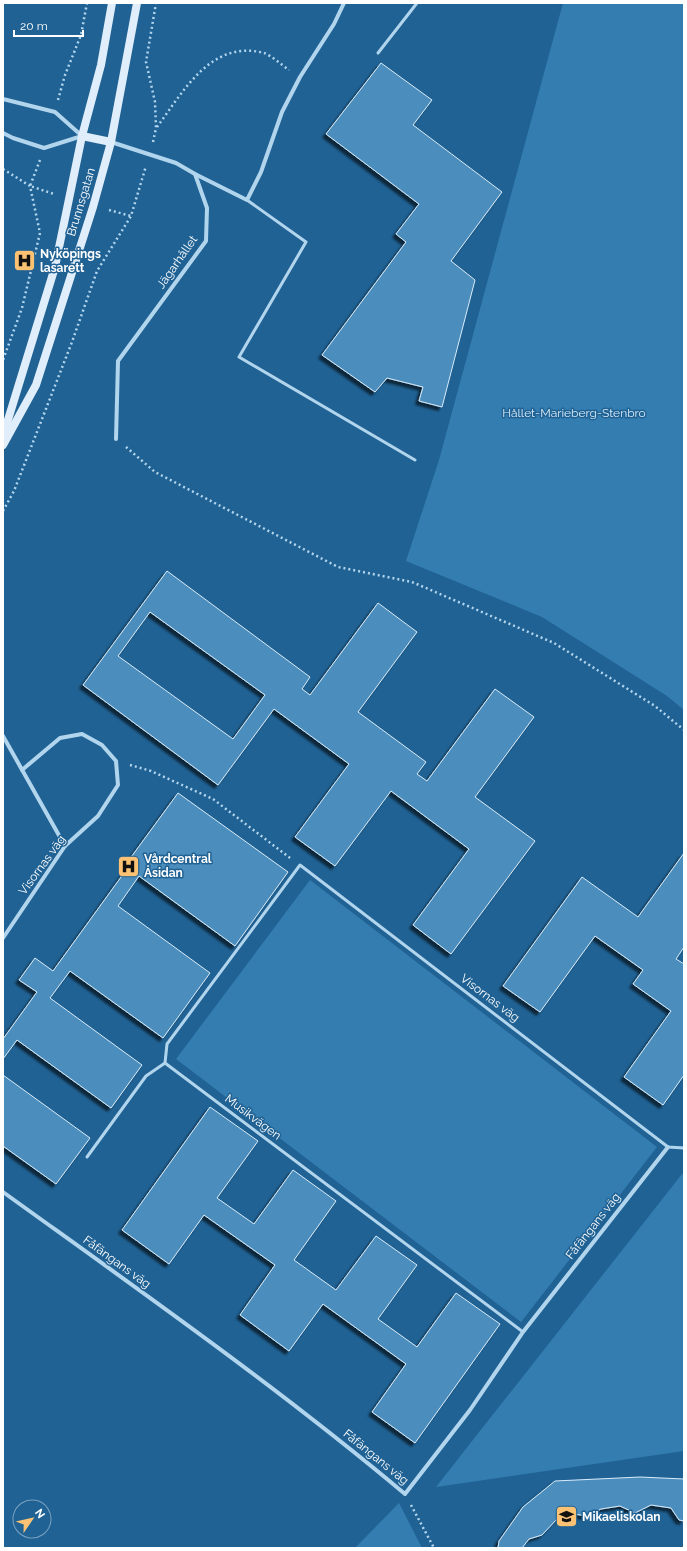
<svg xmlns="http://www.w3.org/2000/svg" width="687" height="1551" viewBox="0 0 687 1551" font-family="Raleway,sans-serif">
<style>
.green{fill:#347db1}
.building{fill:#4c8dbc;stroke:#d8ecfa;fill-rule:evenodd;filter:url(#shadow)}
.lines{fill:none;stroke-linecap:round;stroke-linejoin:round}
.path{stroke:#b2d5ee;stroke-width:2.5;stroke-dasharray:2 3;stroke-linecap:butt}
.service{stroke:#b2d5ee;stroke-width:3}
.minor{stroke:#b2d5ee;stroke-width:4}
.secondary{stroke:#dfeefa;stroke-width:8}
.labels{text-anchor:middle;stroke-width:3;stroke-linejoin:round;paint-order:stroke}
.street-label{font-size:12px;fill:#fff;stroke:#206294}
.poi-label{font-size:12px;font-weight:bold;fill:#fff;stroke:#206294;text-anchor:start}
.park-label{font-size:12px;fill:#d8ecfa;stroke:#206294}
</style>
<defs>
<filter id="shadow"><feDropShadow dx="-3.5" dy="3.5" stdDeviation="1" flood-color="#0009"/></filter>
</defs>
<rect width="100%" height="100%" fill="#206294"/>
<g class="green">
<polygon points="563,3 684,3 684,710 667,696 542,617 406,561 439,460"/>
<polygon points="310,880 657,1147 521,1322 176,1059"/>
<polygon points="682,1174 684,1175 684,1451 436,1487"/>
<polygon points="399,1503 422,1548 355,1548"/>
</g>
<g class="building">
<polygon points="381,63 432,100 413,125 502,192 451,261 475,280 442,407 419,401 423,387 387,378 375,392 322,355 406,242 396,234 419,204 326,134"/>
<path d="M167 571 310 677 302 689 310 695 378 603 417 632 358 712 426 762 417 774 427 781 495 689 534 717 475 797 535 841 451 954 413 925 469 849 391 791 335 866 295 837 349 764 274 709 218 785 83 685ZM150 612 265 695 233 739 118 656Z"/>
<polygon points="178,793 288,872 235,946 139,876 118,906 210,973 163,1038 70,971 50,998 142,1065 111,1108 17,1040 3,1059 3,1039 37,992 19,980 35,958 53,971 129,866 126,864"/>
<polygon points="684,853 684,947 676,959 684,964 684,1075 663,1105 624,1077 671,1011 633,984 643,970 595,936 540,1012 503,986 582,877 638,917"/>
<polygon points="3,1075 90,1138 56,1184 3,1146"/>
<polygon points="210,1107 258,1141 217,1198 254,1224 293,1170 336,1201 294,1260 336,1290 376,1236 417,1265 378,1319 417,1347 456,1293 500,1324 415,1443 372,1412 406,1364 323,1304 289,1351 240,1315 275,1265 204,1215 169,1264 122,1230"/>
<polygon points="640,1477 684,1479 684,1521 679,1520 671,1508 651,1505 635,1513 620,1506 601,1509 587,1516 574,1514 557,1519 542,1535 529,1539 522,1548 498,1548 499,1541 523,1507 555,1481"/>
</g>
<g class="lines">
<g class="path">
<polyline points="58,100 65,75 81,35 87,3"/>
<path d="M157 127C183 92 211 39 264 53 272 56 282 65 289 70"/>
<polyline points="153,142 156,128 155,102 146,62 156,3"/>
<polyline points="40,160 30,186 54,194"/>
<polyline points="3,169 30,186 40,233 22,308 3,360"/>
<polyline points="109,210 131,216"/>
<polyline points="126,447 155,472 338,567 412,582 554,643 655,706 684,730"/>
<polyline points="3,511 14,491 72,342 97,271 131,216 146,166"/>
<polyline points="130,765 151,771 213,799 290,858"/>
<polyline points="411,1505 434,1548"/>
</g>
<g class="service">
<polyline points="378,53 417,3"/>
<polyline points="247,200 306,242 239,357 415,460"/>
<polyline points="87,1157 146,1076 165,1063"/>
<polyline points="523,1332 165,1063 167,1044 300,865 668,1147 684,1148"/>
</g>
<g class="minor">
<polyline points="3,99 55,112 82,136 44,148 13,138 3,133"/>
<polyline points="111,142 176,163 195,174 207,208 206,241 118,361 116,439"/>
<polyline points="195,174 247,200 261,172 282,112 300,77 334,24 344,3"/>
<polyline points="3,736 65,846"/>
<polyline points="3,938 65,846 98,816 118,785 116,761 102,745 82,734 60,738 22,770"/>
<path d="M3 1192C139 1290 276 1386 405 1494L470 1410 523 1332 668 1147"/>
</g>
<g class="secondary">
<polyline points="82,136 111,142"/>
<polyline points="3,436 55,267 82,136 101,65 112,3"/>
<polyline points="3,445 36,385 93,207 111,142 137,3"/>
</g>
</g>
<defs>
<symbol id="hospital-square" viewBox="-11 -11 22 22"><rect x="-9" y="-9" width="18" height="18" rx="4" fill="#fbc273" stroke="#206294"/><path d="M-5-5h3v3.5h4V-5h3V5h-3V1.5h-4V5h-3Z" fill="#111"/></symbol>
<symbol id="school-square" viewBox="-11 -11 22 22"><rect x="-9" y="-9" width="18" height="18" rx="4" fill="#fbc273" stroke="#206294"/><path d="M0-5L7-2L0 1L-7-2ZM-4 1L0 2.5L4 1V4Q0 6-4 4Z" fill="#111"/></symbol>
</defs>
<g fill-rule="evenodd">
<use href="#hospital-square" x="12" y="248" width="25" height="25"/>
<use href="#hospital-square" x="116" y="854" width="25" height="25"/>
<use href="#school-square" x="554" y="1504" width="25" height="25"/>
</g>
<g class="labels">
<g class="street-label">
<text transform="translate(81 202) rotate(-73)" y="4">Brunnsgatan</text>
<text transform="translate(177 262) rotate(-55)" y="4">Jägarhållet</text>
<text transform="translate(42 865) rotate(-54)" y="4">Visornas väg</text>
<text transform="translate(490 998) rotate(37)" y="4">Visornas väg</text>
<text transform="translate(253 1117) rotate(37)" y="4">Musikvägen</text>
<text transform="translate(593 1226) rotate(-52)" y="4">Fåfängans väg</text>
<text transform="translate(117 1262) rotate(36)" y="4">Fåfängans väg</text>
<text transform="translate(376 1457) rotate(39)" y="4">Fåfängans väg</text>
</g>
<g class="poi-label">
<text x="40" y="258">Nyköpings<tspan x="40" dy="14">lasarett</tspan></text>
<text x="144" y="863">Vårdcentral<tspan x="144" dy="14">Åsidan</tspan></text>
<text x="582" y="1521">Mikaeliskolan</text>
</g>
<g class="park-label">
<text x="574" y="417">Hållet-Marieberg-Stenbro</text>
</g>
</g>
<rect width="687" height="1551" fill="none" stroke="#ffffff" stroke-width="8"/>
<g transform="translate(32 1519) rotate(56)"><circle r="19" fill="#206294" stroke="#79a1bf"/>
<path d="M0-3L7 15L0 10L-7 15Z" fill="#fbc273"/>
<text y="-6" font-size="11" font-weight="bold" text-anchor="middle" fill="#ffffff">N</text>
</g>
<path d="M14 30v6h69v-6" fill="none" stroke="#ffffff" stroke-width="2"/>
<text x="20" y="30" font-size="12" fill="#ffffff" stroke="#206294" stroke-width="3" paint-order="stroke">20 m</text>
</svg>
